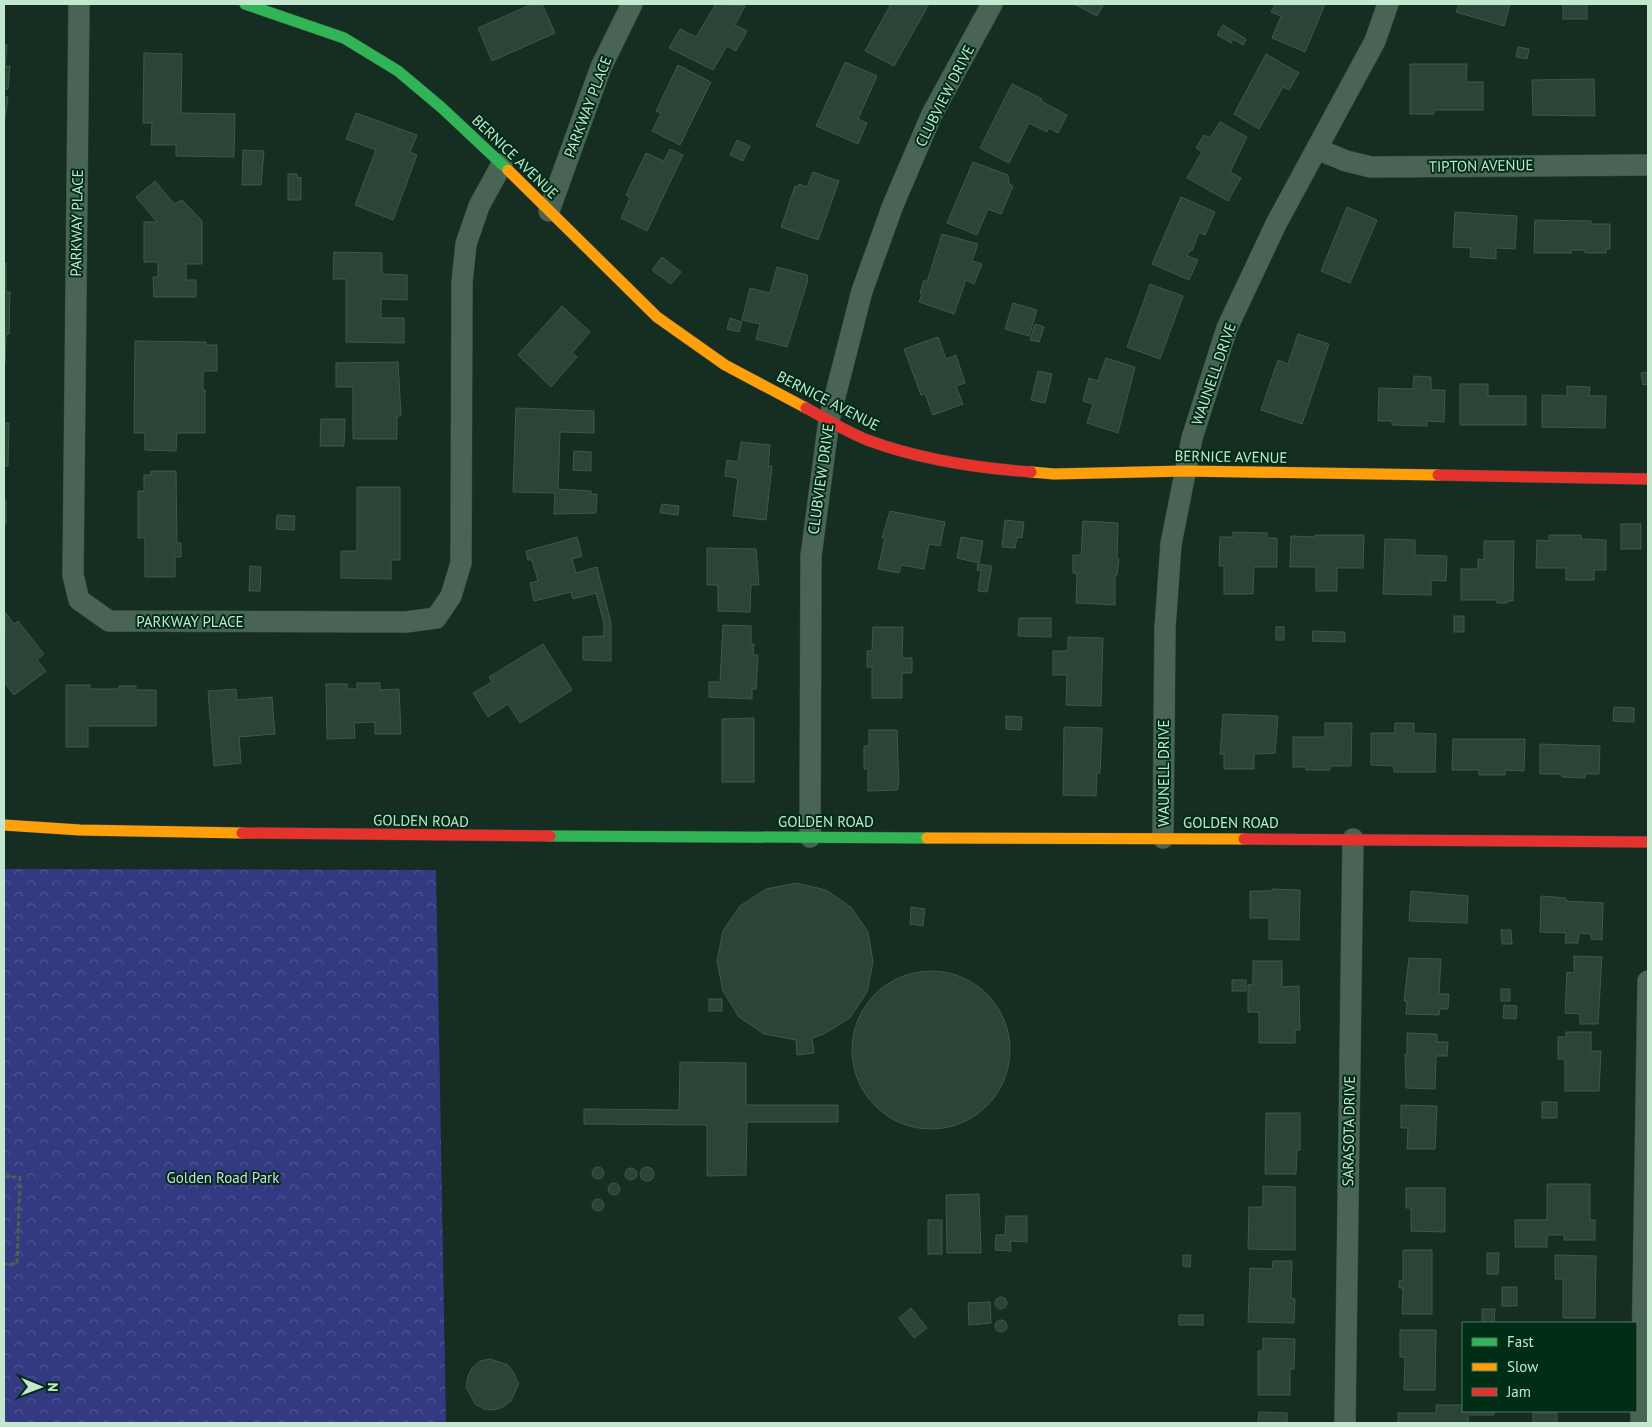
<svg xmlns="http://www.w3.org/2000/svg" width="1652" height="1427" viewBox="0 0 1652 1427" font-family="'PT Sans',sans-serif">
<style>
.park{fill:url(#park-crowns)}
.building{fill:#2c4437;stroke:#3d5849}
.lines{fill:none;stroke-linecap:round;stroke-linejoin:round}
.street-casing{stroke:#34473c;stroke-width:22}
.fast-casing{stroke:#34473c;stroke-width:12}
.slow-casing{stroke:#34473c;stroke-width:12}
.jam-casing{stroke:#34473c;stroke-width:12}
.path{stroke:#496053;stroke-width:3;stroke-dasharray:5 2.5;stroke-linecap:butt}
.street{stroke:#496455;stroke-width:21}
.fast{stroke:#30b455;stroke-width:11}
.slow{stroke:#ff9f0a;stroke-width:11}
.jam{stroke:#e5322d;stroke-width:11}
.labels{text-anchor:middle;stroke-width:4;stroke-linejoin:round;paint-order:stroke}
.street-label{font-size:15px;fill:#c3e8cf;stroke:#012d17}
.park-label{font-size:15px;fill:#d5daf2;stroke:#012d17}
</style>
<defs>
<pattern id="park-crowns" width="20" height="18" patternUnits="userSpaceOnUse" patternTransform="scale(1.25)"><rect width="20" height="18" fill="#333a81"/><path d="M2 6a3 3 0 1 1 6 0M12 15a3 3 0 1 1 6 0" fill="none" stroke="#4f5692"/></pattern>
</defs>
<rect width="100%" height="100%" fill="#162d21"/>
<polygon class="park" points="4,869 436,870 446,1423 4,1423"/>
<g class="building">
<polygon points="532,4 542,4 555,33 492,61 478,28"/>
<polygon points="716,4 745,6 735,25 747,31 736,51 727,46 713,70 669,48 680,29 696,37"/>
<polygon points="891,4 929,4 894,66 865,51"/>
<polygon points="1074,4 1104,4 1097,16"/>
<polygon points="1275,4 1325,4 1305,52 1272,38 1281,16 1271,12"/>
<polygon points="1459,4 1510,4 1504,26 1456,12"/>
<rect x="1563" y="4" width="24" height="15"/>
<polygon points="1223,25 1246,39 1243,45 1233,39 1231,43 1217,35"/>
<polygon points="4,45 7,45 5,66 10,66 8,89 5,89 4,97 8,97 5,119 4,118"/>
<polygon points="1518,47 1529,49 1527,59 1516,57"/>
<polygon points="144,53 182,54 181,113 235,114 234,157 176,156 176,145 151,145 152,123 143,123"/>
<polygon points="1266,54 1299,73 1289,90 1283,87 1259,129 1234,114"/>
<polygon points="845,62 877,76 858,119 867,123 858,144 816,126"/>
<polygon points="1410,64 1467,64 1466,82 1483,82 1483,110 1434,110 1434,114 1410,114"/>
<polygon points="678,65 711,82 680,145 652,131 661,113 656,111"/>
<polygon points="1594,79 1595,116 1533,115 1532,80"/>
<polygon points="1012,84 1042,99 1041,101 1067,115 1058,133 1049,128 1047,132 1029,123 1009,163 980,148"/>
<polygon points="356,113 417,135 410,152 417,155 393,220 355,205 376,150 346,139"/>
<polygon points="1220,122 1247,137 1230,172 1241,178 1228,201 1187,178 1202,152 1196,148 1204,135 1210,138"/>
<polygon points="737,140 750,146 743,161 730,155"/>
<polygon points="670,149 683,155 647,231 621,218 630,198 626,195 646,153 664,161"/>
<polygon points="243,150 264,151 261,185 242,185"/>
<polygon points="973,162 1008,175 1009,184 1013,186 1001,214 988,209 977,235 947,223"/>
<polygon points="813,172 839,181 818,240 781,227 795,186 798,187 799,184 807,187"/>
<polygon points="288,174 297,174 298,178 301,177 301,200 288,200"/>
<polygon points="155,181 174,204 182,200 202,221 202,264 186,264 186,280 196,280 196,297 154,297 153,277 158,277 158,262 144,262 144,222 157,222 136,197"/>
<polygon points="1181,197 1215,212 1205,235 1199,232 1192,251 1190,250 1187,256 1198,260 1189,280 1152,264"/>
<polygon points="1347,207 1377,220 1350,283 1321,271"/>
<polygon points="1455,212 1517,216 1515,249 1496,248 1496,259 1470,257 1471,248 1453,247"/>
<polygon points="1535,220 1591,221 1591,224 1610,224 1610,249 1606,249 1606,253 1585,253 1585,250 1571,250 1571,253 1534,253"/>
<polygon points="942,234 978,244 972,261 982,264 974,284 966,280 954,314 919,302 922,294 920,293 924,280 927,282"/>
<polygon points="334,252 382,253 382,274 407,275 407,300 381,299 381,318 404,318 404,343 346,342 346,279 333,279"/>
<polygon points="662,257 681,272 671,284 652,270"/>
<polygon points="4,263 6,263 6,292 10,292 9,334 6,334 5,363"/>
<polygon points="777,267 807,275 808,280 787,347 756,339 760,324 742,320 750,288 770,293"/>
<polygon points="1150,284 1183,296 1160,359 1127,347"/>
<polygon points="1013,303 1037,310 1029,336 1005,329"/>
<polygon points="562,306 590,332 572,353 577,357 551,387 518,355"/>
<polygon points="730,318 742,322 739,332 727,329"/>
<polygon points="1035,324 1044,327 1039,342 1030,340"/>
<polygon points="1298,334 1329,344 1302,424 1261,410 1278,360 1288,364"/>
<polygon points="938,337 946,359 956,355 965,383 956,386 963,404 933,415 925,394 921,395 904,349"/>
<polygon points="135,341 206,342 206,345 217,345 217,371 203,371 203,390 205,390 205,433 177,433 176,451 145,450 145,433 134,433"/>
<polygon points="1106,358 1135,367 1118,433 1087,423 1093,404 1083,401 1089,378 1098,381"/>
<polygon points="398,362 401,416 397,416 397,439 353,439 353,387 336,387 336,363"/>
<polygon points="1038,371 1052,374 1045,403 1031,400"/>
<polygon points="1648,372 1648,384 1643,385 1641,373"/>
<polygon points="1414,376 1431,377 1431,390 1445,390 1444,422 1427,421 1427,426 1392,425 1392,421 1378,421 1379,388 1413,389"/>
<polygon points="1460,384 1488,384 1488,396 1526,396 1526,425 1460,425"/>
<polygon points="1567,386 1590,387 1589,396 1606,396 1605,428 1542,427 1542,395 1567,396"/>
<polygon points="516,408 594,411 594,433 560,432 558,489 591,491 591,494 597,494 596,513 554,514 555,493 513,492"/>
<polygon points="321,419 345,419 344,446 320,446"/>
<polygon points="4,423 9,423 8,466 4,466"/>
<polygon points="741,442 770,445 768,466 772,466 766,520 733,516 738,478 725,476 727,460 738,462"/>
<polygon points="574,451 591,452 591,471 573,470"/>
<polygon points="151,471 176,471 177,543 181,543 181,557 175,557 175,577 145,577 145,538 138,538 138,491 144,491 144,475 151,475"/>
<polygon points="357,487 400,487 400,560 391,560 391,579 341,578 341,551 357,551"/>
<rect x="4" y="500" width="2" height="24"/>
<polygon points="662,504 679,506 678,515 660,513"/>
<polygon points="890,511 945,522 940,546 929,544 924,569 901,565 899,573 878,569 885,538 882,538"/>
<polygon points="277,515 295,516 294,530 276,529"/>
<polygon points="1005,520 1024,522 1022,538 1017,537 1015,548 1002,547"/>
<polygon points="1083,521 1118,523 1117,558 1119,559 1117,575 1115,575 1115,605 1076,603 1077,573 1073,573 1073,555 1081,555"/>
<rect x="1621" y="524" width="20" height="25"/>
<polygon points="1233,532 1267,533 1267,538 1277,538 1277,567 1254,567 1253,594 1224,594 1224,566 1219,566 1220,537 1233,537"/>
<polygon points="1315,535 1364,535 1363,568 1337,568 1337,591 1316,591 1316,567 1290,567 1291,536 1315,537"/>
<polygon points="1549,535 1581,535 1581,539 1606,540 1606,570 1594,570 1594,580 1566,580 1566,568 1536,568 1537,540 1549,541"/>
<polygon points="577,537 582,556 572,559 576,573 597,567 611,623 611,661 583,660 583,637 604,636 604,624 596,593 573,599 571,592 534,601 530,583 538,581 532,560 528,560 526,551"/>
<polygon points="961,537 983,541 979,563 957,558"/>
<polygon points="1385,539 1415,540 1415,555 1447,556 1446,581 1431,580 1431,595 1383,594"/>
<polygon points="1484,541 1514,541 1513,601 1507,601 1507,603 1497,603 1497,600 1461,600 1461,569 1478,569 1478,559 1484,560"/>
<polygon points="707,548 756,549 759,585 751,585 750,612 718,611 718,585 707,585"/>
<polygon points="978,564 992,566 987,592 978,591 981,571 977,570"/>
<polygon points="250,566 261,567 260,591 249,591"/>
<polygon points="5,612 14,624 18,621 44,654 37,660 46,671 14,695 4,682"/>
<rect x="1454" y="616" width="10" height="16"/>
<polygon points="1019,618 1051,618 1051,637 1018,636"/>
<polygon points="723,625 751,626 751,644 754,644 753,655 758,655 756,689 752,689 752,699 709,697 709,682 720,682"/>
<polygon points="873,627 903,627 902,658 912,658 912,673 902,673 902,698 872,698 872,667 867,667 867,651 872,651"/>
<rect x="1276" y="627" width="8" height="13"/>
<polygon points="1313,631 1345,632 1345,642 1312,641"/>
<polygon points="1068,637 1103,638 1101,706 1066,705 1067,675 1053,675 1053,651 1068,651"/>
<polygon points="543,644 572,690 520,723 508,704 488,717 473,693 492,682 489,677"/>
<polygon points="357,683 380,683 380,690 399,689 401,734 375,734 375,722 354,723 355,738 327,739 326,684 347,684 347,689 357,689"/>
<polygon points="66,685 90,685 90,689 119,689 119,686 136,686 136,690 156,690 156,726 88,726 88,747 66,747"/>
<polygon points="236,689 237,700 272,697 275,734 239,737 241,763 214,766 208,691"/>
<polygon points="1614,707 1634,708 1634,722 1613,721"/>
<polygon points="1223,714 1278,716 1275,753 1254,754 1254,769 1224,769 1224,754 1220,754"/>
<polygon points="1006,716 1022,717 1021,730 1006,729"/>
<polygon points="754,718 754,782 722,782 722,719"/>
<polygon points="1325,723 1352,723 1351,766 1330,766 1330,770 1306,770 1306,767 1293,767 1293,737 1325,737"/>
<polygon points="1395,723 1414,723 1414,733 1436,734 1435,772 1394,772 1394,766 1371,765 1371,733 1395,733"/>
<polygon points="1064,727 1102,728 1100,773 1097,773 1096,796 1063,795"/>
<polygon points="869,730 897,730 899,784 897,790 868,791 868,769 864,769 864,746 869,746"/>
<polygon points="1453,739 1525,739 1524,771 1505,770 1505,775 1479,775 1479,770 1452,770"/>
<polygon points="1540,744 1600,746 1599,774 1585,774 1585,778 1562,777 1562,774 1540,774"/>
<polygon points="796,883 826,890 851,907 868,932 873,962 867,992 850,1018 824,1034 812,1038 814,1053 797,1055 796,1040 764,1034 739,1017 723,991 717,961 723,931 740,906 766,889"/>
<polygon points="1272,889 1300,890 1299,940 1269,939 1269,918 1250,918 1250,891 1272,891"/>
<polygon points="1411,891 1468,896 1467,923 1409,921"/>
<polygon points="1541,896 1566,898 1566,901 1603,903 1602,940 1591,939 1591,934 1579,933 1578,943 1565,943 1566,933 1540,932"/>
<polygon points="911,907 925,909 923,926 910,924"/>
<polygon points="1501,930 1511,930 1512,944 1502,944"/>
<polygon points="1574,956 1602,957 1598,1024 1580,1024 1580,1014 1565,1013 1567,972 1574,973"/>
<polygon points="1409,958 1441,959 1439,994 1449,994 1448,1009 1440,1009 1439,1015 1406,1014 1407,1001 1404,1001"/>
<polygon points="1253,961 1282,961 1282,987 1299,986 1300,1030 1295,1030 1295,1043 1259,1043 1259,1012 1248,1012 1248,985 1253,984"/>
<circle cx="931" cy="1050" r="79"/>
<rect x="1232" y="980" width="14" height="11"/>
<rect x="1501" y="989" width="9" height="12"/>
<rect x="709" y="999" width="13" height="12"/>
<polygon points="1504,1005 1517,1006 1516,1019 1503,1018"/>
<polygon points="1566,1032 1591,1032 1591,1051 1601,1051 1599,1091 1565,1091 1565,1059 1558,1059 1558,1037 1566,1037"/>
<polygon points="1407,1033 1437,1034 1437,1042 1448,1042 1447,1056 1436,1056 1435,1089 1406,1088 1405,1054 1407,1054"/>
<polygon points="680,1062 746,1063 746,1105 838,1105 838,1122 747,1122 746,1175 707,1176 707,1125 584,1124 584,1109 679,1110"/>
<rect x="1542" y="1102" width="15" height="16"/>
<polygon points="1401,1105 1437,1106 1435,1149 1407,1149 1408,1128 1401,1128"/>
<polygon points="1266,1113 1300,1113 1300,1150 1297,1150 1296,1174 1265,1174"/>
<circle cx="598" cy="1173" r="6"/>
<circle cx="647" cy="1174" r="7"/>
<circle cx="631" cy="1174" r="6"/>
<circle cx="614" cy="1189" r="6"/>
<polygon points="1547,1184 1590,1184 1590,1220 1595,1220 1595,1240 1564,1240 1564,1235 1547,1235 1547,1247 1515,1247 1515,1220 1547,1220"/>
<polygon points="1263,1186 1295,1187 1295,1250 1248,1249 1249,1207 1263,1207"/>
<polygon points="1406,1188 1445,1188 1445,1232 1411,1231 1411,1208 1406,1208"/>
<polygon points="979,1194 981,1253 947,1253 946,1195"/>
<circle cx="598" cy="1205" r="6"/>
<polygon points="1006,1216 1027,1216 1027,1242 1010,1241 1011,1251 995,1250 996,1235 1005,1235"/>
<rect x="928" y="1220" width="14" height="34"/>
<polygon points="1403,1250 1432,1250 1432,1314 1402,1314 1403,1288 1399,1288 1399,1281 1403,1281"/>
<polygon points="1487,1253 1499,1253 1498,1274 1487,1274"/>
<polygon points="1183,1255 1191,1255 1190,1267 1183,1266"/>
<polygon points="1555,1255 1596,1256 1595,1318 1563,1318 1563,1279 1555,1279"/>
<polygon points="1273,1261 1292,1261 1291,1298 1295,1299 1294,1323 1248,1322 1250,1268 1272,1269"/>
<rect x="1502" y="1287" width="15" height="19"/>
<circle cx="1001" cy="1303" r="6"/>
<polygon points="990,1302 991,1323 969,1325 968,1303"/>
<polygon points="911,1308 927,1328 914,1338 899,1318"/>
<polygon points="1482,1309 1495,1309 1494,1323 1482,1322"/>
<rect x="1179" y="1315" width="24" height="10"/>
<circle cx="1001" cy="1326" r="6"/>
<polygon points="1400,1330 1436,1330 1435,1390 1404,1390 1405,1357 1400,1357"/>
<polygon points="1263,1338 1295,1339 1294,1369 1290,1369 1290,1395 1258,1395 1258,1351 1263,1350"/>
<polygon points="490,1359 508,1365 514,1373 517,1382 519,1383 511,1401 503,1407 494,1410 484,1409 475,1404 466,1387 468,1376 472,1368 480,1361"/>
<polygon points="1436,1405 1463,1405 1463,1411 1494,1411 1494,1415 1468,1415 1468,1423 1398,1423 1398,1413 1436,1413"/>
<polygon points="1259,1412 1287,1413 1287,1423 1258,1423"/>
<rect x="1533" y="1413" width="24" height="10"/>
</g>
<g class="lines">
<defs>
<g id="street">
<polyline points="79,4 73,575 79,600 109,621 406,622 436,618 451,596 461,563 462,282 466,244 479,206 502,164"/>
<polyline points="1317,149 1346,161 1371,167 1648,165"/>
<polyline points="549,211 601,67 632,4"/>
<polyline points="810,837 811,556 829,420 862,291 893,205 932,114 992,4"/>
<polyline points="1163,838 1165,628 1171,544 1192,438 1227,328 1276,224 1375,41 1388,4"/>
<polyline points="1345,1423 1353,839"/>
<polyline points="1641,1423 1648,981"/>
</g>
<g id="fast">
<polyline points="245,4 344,38 398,71 442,108 508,170"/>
<polyline points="550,836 927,838"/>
</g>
<g id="slow">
<polyline points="508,170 657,317 725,365 806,408"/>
<polyline points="1031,472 1054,474 1185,471 1438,475"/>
<polyline points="4,825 80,830 242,833"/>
<polyline points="927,838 1244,839"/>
</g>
<g id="jam">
<path d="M806 408C827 419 848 433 870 441 922 460 976 468 1031 472"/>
<polyline points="1438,475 1648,479"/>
<polyline points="242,833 550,836"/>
<polyline points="1244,839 1648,842"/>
</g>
</defs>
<use href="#street" class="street-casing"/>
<use href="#fast" class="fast-casing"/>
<use href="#slow" class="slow-casing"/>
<use href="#jam" class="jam-casing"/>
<polyline class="path" points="4,1177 20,1177 17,1264 4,1264"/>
<use href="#street" class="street"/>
<use href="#fast" class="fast"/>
<use href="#slow" class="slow"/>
<use href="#jam" class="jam"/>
</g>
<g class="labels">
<g class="street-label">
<text transform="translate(945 96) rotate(-63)" y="5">CLUBVIEW DRIVE</text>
<text transform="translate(588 107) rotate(-69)" y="5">PARKWAY PLACE</text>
<text transform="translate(515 157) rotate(44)" y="5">BERNICE AVENUE</text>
<text transform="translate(1481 166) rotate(-1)" y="5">TIPTON AVENUE</text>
<text transform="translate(77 223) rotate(-89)" y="5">PARKWAY PLACE</text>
<text transform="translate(1214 374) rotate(-71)" y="5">WAUNELL DRIVE</text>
<text transform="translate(828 401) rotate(27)" y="5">BERNICE AVENUE</text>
<text transform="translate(1231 457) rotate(1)" y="5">BERNICE AVENUE</text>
<text transform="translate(821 479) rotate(-82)" y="5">CLUBVIEW DRIVE</text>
<text x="190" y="627">PARKWAY PLACE</text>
<text transform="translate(1164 773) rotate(-90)" y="5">WAUNELL DRIVE</text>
<text transform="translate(421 821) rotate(1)" y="5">GOLDEN ROAD</text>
<text x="826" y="827">GOLDEN ROAD</text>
<text x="1231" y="828">GOLDEN ROAD</text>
<text transform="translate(1349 1131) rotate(-89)" y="5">SARASOTA DRIVE</text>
</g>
<g class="park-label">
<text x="223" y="1183">Golden Road Park</text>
</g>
</g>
<rect width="1652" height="1427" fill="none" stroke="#c3e8cf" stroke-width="10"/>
<rect x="1462" y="1322" width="175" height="90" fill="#012d17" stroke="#4f7861"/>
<rect x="1472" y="1338" width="25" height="8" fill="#30b455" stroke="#4f7861"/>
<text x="1507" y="1347" font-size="15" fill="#c3e8cf">Fast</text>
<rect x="1472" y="1363" width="25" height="8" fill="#ff9f0a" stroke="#4f7861"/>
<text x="1507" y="1372" font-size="15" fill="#c3e8cf">Slow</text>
<rect x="1472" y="1388" width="25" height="8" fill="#e5322d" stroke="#4f7861"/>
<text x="1507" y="1397" font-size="15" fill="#c3e8cf">Jam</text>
<g transform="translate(40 1387) rotate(91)" stroke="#012d17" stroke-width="4" paint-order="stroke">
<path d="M0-4L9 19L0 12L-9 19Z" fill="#c3e8cf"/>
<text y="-8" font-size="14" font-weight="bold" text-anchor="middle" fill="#c3e8cf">N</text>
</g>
</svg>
